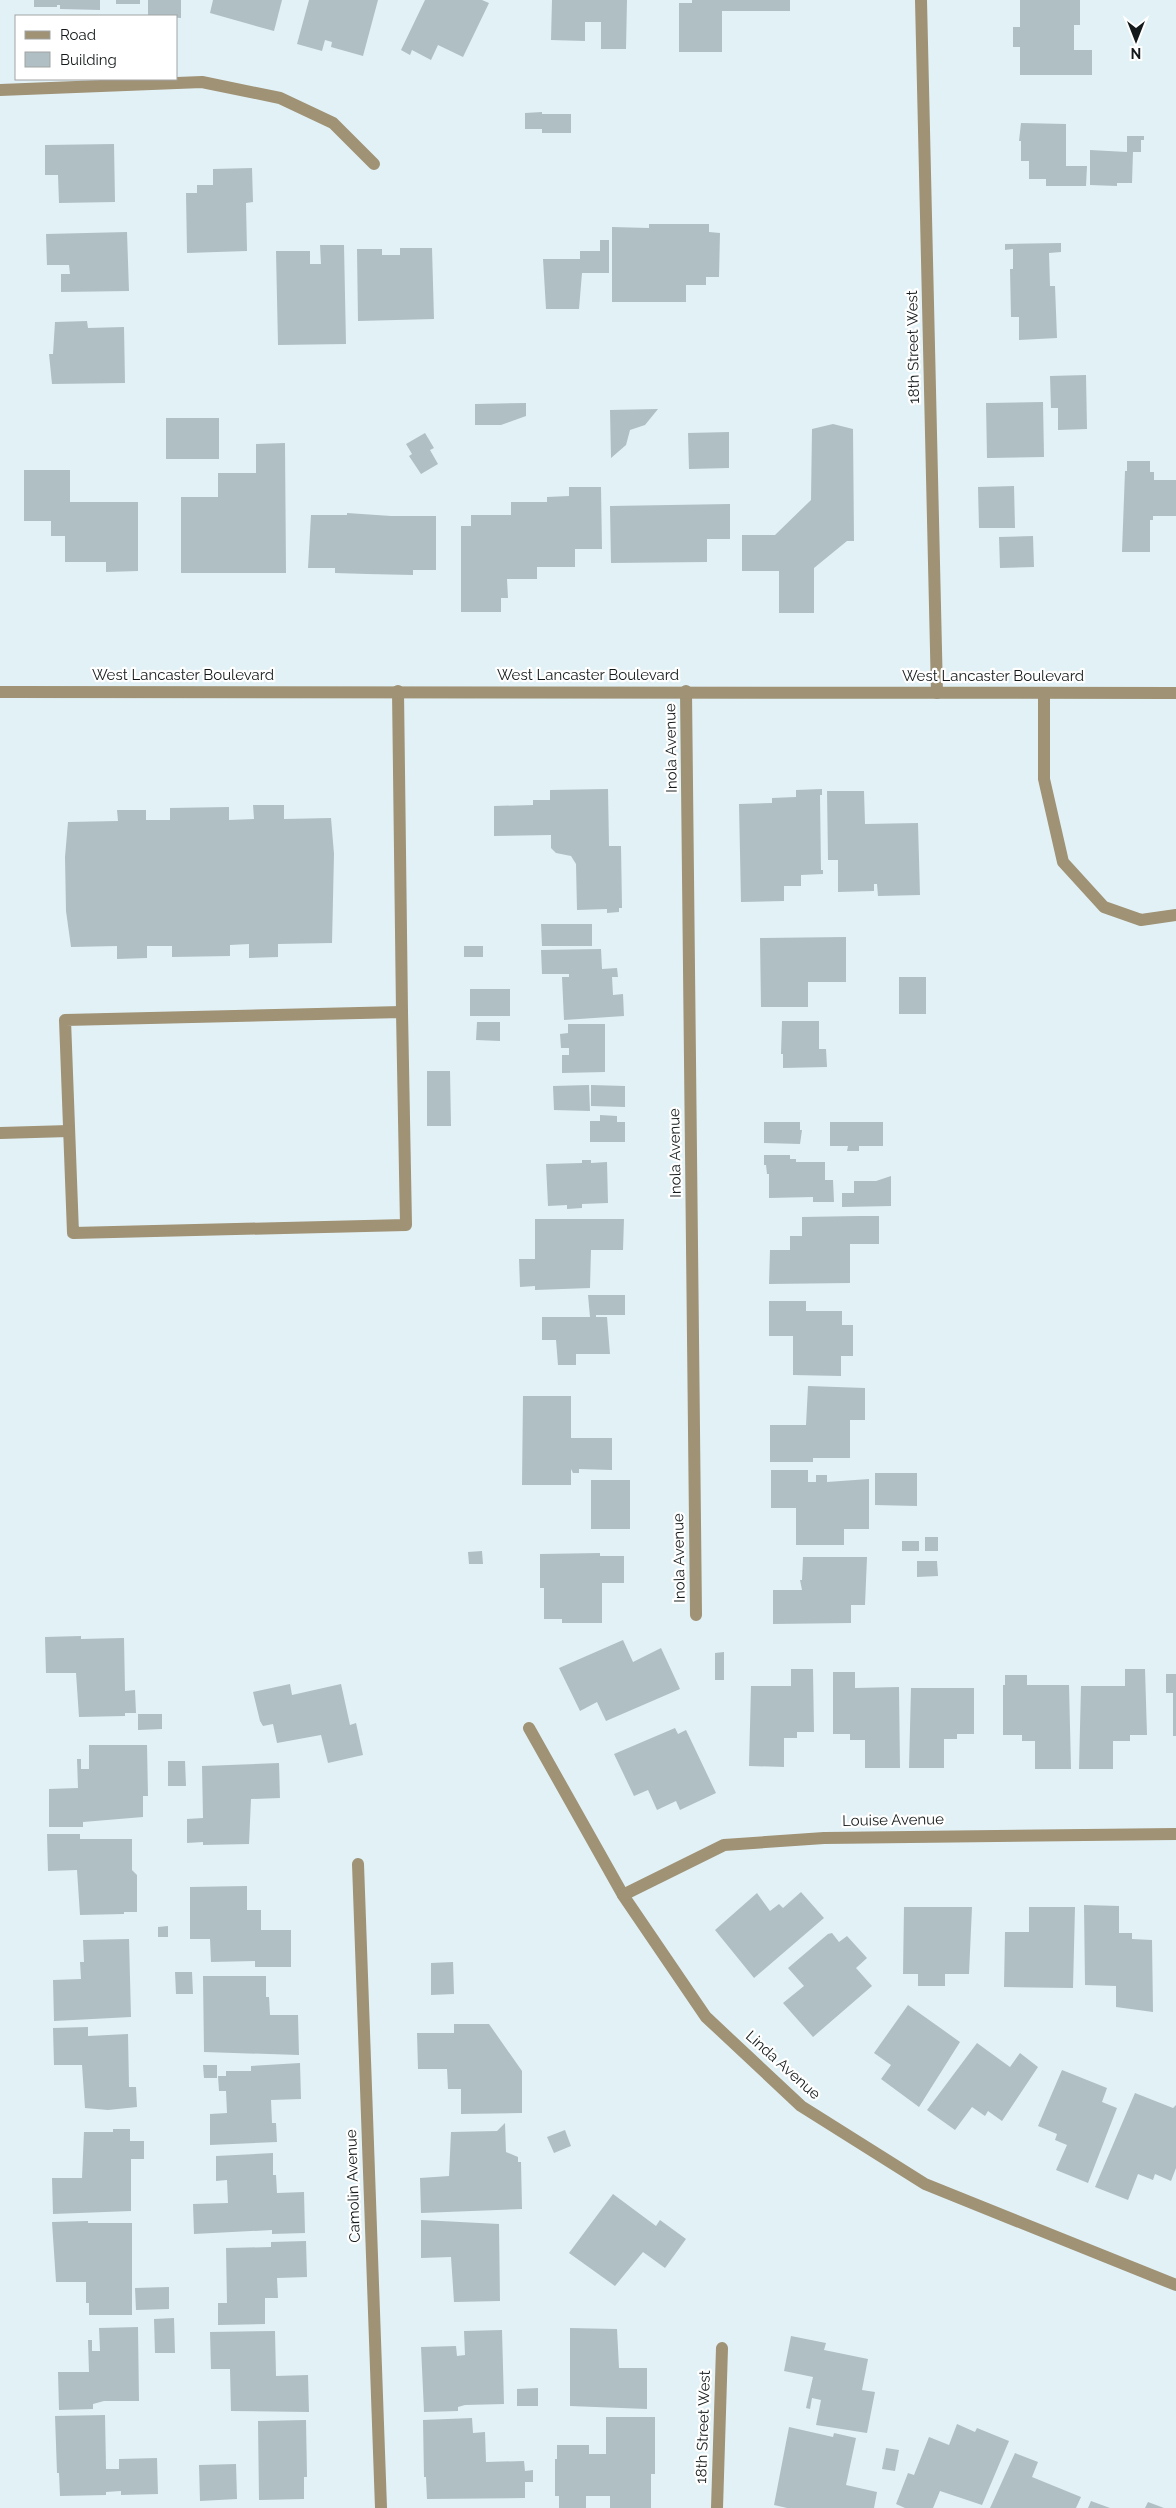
<svg xmlns="http://www.w3.org/2000/svg" width="1176" height="2508" viewBox="0 0 1176 2508" font-family="Raleway,sans-serif">
<style>
.building{fill:#b0bfc4}
.lines{fill:none;stroke-linecap:round;stroke-linejoin:round}
.minor{stroke:#9f9275;stroke-width:12}
.labels{text-anchor:middle;stroke-width:4.5;stroke-linejoin:round;paint-order:stroke}
.street-label{font-size:15px;fill:#141a1b;stroke:#fff}
</style>
<rect width="100%" height="100%" fill="#e2f1f6"/>
<g class="building">
<polygon points="34,0 100,0 100,10 60,9 60,5 57,5 57,7 34,7"/>
<rect x="116" y="0" width="24" height="4"/>
<polygon points="148,0 181,0 181,18 148,16"/>
<polygon points="213,0 282,0 274,31 210,13"/>
<polygon points="309,0 378,0 363,56 331,47 332,42 325,40 322,51 297,44"/>
<polygon points="425,0 482,0 489,3 463,57 438,45 431,60 412,50 410,55 401,50"/>
<polygon points="552,0 627,0 626,49 601,49 601,22 585,22 585,41 551,40"/>
<polygon points="692,0 790,0 790,11 722,11 722,52 679,52 679,3 692,3"/>
<polygon points="1020,0 1080,0 1080,25 1074,25 1074,50 1092,50 1092,75 1020,75 1020,47 1013,47 1013,27 1020,27"/>
<polygon points="542,112 542,114 571,114 571,133 542,133 542,129 525,129 525,113"/>
<polygon points="1021,123 1066,124 1066,166 1087,166 1086,186 1046,186 1046,179 1029,179 1029,161 1021,161 1021,141 1019,141"/>
<polygon points="1127,136 1144,136 1144,140 1141,140 1141,152 1133,152 1132,183 1117,183 1117,186 1090,185 1090,150 1127,152"/>
<polygon points="114,144 115,202 59,203 58,175 45,175 45,145"/>
<polygon points="252,168 253,202 246,203 247,251 187,253 186,193 197,193 197,185 213,185 213,169"/>
<polygon points="649,224 709,224 709,232 720,233 719,277 706,277 706,285 686,285 686,302 612,302 612,227 649,228"/>
<polygon points="127,232 129,291 61,292 61,274 70,274 69,265 47,265 46,234"/>
<polygon points="600,240 609,240 609,273 582,273 579,309 546,309 543,259 580,259 580,251 600,251"/>
<polygon points="1061,243 1061,252 1049,253 1050,286 1055,286 1057,338 1019,340 1019,317 1011,317 1010,269 1013,269 1013,249 1005,250 1005,244"/>
<polygon points="320,245 344,245 346,344 278,345 276,251 310,251 310,264 321,264"/>
<polygon points="400,248 432,248 434,319 358,321 357,249 382,249 382,255 400,255"/>
<polygon points="87,321 88,328 124,327 125,383 52,384 49,354 53,354 55,322"/>
<polygon points="1086,375 1087,429 1058,430 1058,408 1051,408 1050,376"/>
<polygon points="1043,402 1044,457 987,458 986,403"/>
<polygon points="526,403 526,416 501,425 475,425 475,404"/>
<polygon points="658,409 645,425 630,430 626,445 611,458 610,410"/>
<rect x="166" y="418" width="53" height="41"/>
<polygon points="833,424 853,429 854,541 847,541 814,568 814,613 779,613 779,571 742,571 742,535 775,535 811,500 812,429"/>
<polygon points="729,432 729,468 689,469 688,433"/>
<polygon points="425,433 434,448 430,450 438,464 421,474 409,456 412,454 406,444"/>
<polygon points="285,443 286,573 181,573 181,497 218,497 218,473 256,473 256,444"/>
<polygon points="1127,461 1150,461 1150,472 1154,472 1154,480 1176,480 1176,516 1153,516 1153,520 1150,520 1150,552 1122,552 1125,471 1127,471"/>
<polygon points="24,470 70,470 70,502 138,502 138,571 106,572 106,562 65,562 65,536 51,536 51,521 24,521"/>
<polygon points="1014,486 1015,528 979,528 978,487"/>
<polygon points="569,487 601,487 602,549 575,549 575,567 537,567 537,579 507,579 508,598 501,598 501,612 461,612 461,526 471,526 471,515 511,515 511,502 547,502 547,497 569,496"/>
<polygon points="730,504 730,539 707,539 707,562 611,563 610,506"/>
<polygon points="347,513 391,516 436,516 436,570 413,570 413,575 367,574 335,573 335,568 308,568 311,515 347,515"/>
<polygon points="1033,536 1034,567 1000,568 999,537"/>
<polygon points="608,789 609,846 621,846 622,908 619,908 619,912 607,913 607,909 577,910 576,864 571,856 556,853 551,848 551,835 494,836 494,806 533,805 533,800 550,800 550,790"/>
<polygon points="822,789 822,795 820,795 821,870 823,870 823,874 801,875 801,886 784,886 784,901 741,902 739,804 772,803 772,798 796,797 796,790"/>
<polygon points="827,791 864,791 865,824 918,823 920,895 878,896 877,884 874,884 874,891 838,892 838,860 828,860"/>
<polygon points="253,805 284,805 284,819 331,818 334,854 332,943 278,944 278,957 249,958 249,944 230,945 230,956 172,957 172,946 147,946 147,958 117,959 117,946 71,947 66,911 65,857 68,822 118,821 117,810 146,810 146,820 170,820 170,808 229,807 229,820 254,819"/>
<polygon points="541,924 592,924 592,946 542,946"/>
<polygon points="846,937 846,982 808,982 808,1007 761,1007 760,938"/>
<rect x="464" y="946" width="19" height="11"/>
<polygon points="601,949 602,969 617,968 618,977 612,977 613,995 623,994 624,1016 564,1020 562,977 569,977 569,974 542,974 541,950"/>
<rect x="899" y="977" width="27" height="37"/>
<rect x="470" y="989" width="40" height="27"/>
<polygon points="782,1021 819,1021 819,1049 826,1049 827,1067 783,1068 783,1054 781,1054"/>
<polygon points="477,1022 500,1022 500,1041 476,1040"/>
<polygon points="568,1024 605,1024 605,1072 562,1073 562,1055 569,1055 569,1048 561,1048 560,1034 568,1033"/>
<polygon points="427,1071 450,1071 451,1126 427,1126"/>
<polygon points="589,1085 590,1111 554,1110 553,1086"/>
<polygon points="591,1085 625,1086 625,1107 591,1106"/>
<polygon points="600,1115 617,1116 617,1122 625,1122 625,1142 590,1142 590,1121 600,1121"/>
<polygon points="764,1122 800,1122 800,1130 802,1130 800,1144 764,1143"/>
<polygon points="830,1122 883,1122 883,1146 859,1146 859,1151 847,1151 848,1146 830,1146"/>
<polygon points="764,1155 790,1155 790,1159 796,1159 796,1162 825,1162 825,1180 833,1180 834,1202 813,1202 813,1197 769,1198 769,1174 767,1174 766,1165 764,1165"/>
<polygon points="582,1160 591,1160 591,1163 607,1162 608,1203 582,1204 582,1208 567,1209 567,1205 548,1206 546,1164 582,1163"/>
<polygon points="891,1176 891,1206 842,1207 842,1193 854,1193 854,1181 876,1181"/>
<polygon points="859,1216 879,1216 879,1244 850,1244 850,1283 769,1284 770,1250 790,1250 790,1236 802,1236 802,1217"/>
<polygon points="535,1219 624,1219 623,1250 591,1250 590,1288 535,1290 535,1286 520,1287 519,1259 535,1259"/>
<polygon points="588,1295 625,1295 625,1315 596,1315 596,1317 607,1317 610,1354 576,1354 576,1365 558,1365 556,1340 542,1340 542,1317 590,1317"/>
<polygon points="769,1301 806,1301 806,1311 842,1311 842,1325 853,1325 853,1356 841,1356 841,1376 793,1375 793,1336 769,1336"/>
<polygon points="808,1386 865,1388 865,1420 850,1420 850,1458 813,1458 813,1462 770,1462 770,1425 806,1425"/>
<polygon points="523,1396 571,1396 571,1438 612,1438 612,1470 579,1469 579,1473 573,1473 571,1469 571,1485 522,1485"/>
<polygon points="771,1470 808,1470 808,1482 816,1482 816,1475 827,1475 827,1482 869,1479 869,1529 844,1529 844,1545 796,1545 796,1508 771,1508"/>
<polygon points="875,1473 917,1473 917,1506 875,1505"/>
<rect x="591" y="1480" width="39" height="49"/>
<rect x="925" y="1537" width="13" height="14"/>
<rect x="902" y="1541" width="17" height="10"/>
<polygon points="482,1551 483,1564 469,1564 468,1552"/>
<polygon points="600,1553 600,1556 624,1556 624,1583 602,1583 602,1623 562,1623 562,1619 544,1619 544,1588 540,1588 540,1554"/>
<polygon points="803,1557 867,1557 865,1605 851,1605 851,1623 773,1624 773,1590 802,1590 800,1580 802,1580"/>
<polygon points="917,1561 937,1561 938,1576 917,1577"/>
<polygon points="81,1636 81,1639 124,1638 125,1691 135,1690 136,1713 125,1713 125,1716 79,1717 76,1673 46,1673 45,1637"/>
<polygon points="623,1640 633,1662 661,1648 680,1689 606,1721 597,1702 580,1711 559,1668"/>
<polygon points="724,1652 724,1680 715,1680 715,1653"/>
<polygon points="791,1669 813,1669 814,1732 797,1732 797,1738 784,1738 784,1767 749,1766 751,1686 791,1686"/>
<polygon points="1125,1669 1145,1669 1147,1735 1130,1735 1130,1741 1113,1741 1113,1769 1079,1769 1081,1686 1125,1686"/>
<polygon points="833,1672 855,1672 855,1688 899,1687 900,1768 865,1768 865,1740 850,1740 850,1734 833,1734"/>
<polygon points="1166,1674 1176,1674 1176,1736 1173,1736 1173,1693 1166,1693"/>
<polygon points="1005,1675 1027,1675 1027,1685 1069,1685 1071,1769 1035,1769 1035,1741 1022,1741 1022,1735 1003,1735 1003,1685 1005,1685"/>
<polygon points="290,1684 292,1695 341,1684 350,1725 356,1723 363,1755 328,1763 321,1735 277,1743 273,1724 263,1726 260,1721 253,1692"/>
<polygon points="911,1688 974,1688 974,1734 957,1734 957,1739 944,1739 944,1768 909,1768"/>
<polygon points="138,1714 162,1714 162,1729 138,1730"/>
<polygon points="675,1728 678,1734 686,1730 716,1793 680,1810 676,1801 657,1810 648,1790 634,1796 614,1754"/>
<polygon points="89,1745 147,1745 148,1796 143,1796 143,1817 83,1822 83,1827 49,1827 49,1789 78,1788 77,1759 81,1759 81,1769 89,1769"/>
<polygon points="168,1761 185,1761 186,1786 168,1786"/>
<polygon points="279,1763 280,1798 251,1799 249,1844 203,1845 203,1842 187,1843 187,1819 203,1818 202,1766"/>
<polygon points="47,1834 80,1834 80,1839 132,1839 132,1870 137,1875 137,1912 124,1912 124,1914 80,1915 77,1870 48,1871"/>
<polygon points="247,1886 247,1910 261,1910 261,1930 291,1930 291,1967 255,1967 255,1961 211,1962 210,1939 190,1939 190,1887"/>
<polygon points="801,1892 824,1918 754,1978 715,1930 757,1893 770,1911 779,1904 783,1908"/>
<polygon points="1084,1905 1119,1906 1119,1933 1132,1933 1132,1939 1152,1940 1153,2012 1116,2007 1116,1986 1085,1985"/>
<polygon points="904,1907 972,1907 969,1974 945,1974 945,1986 918,1986 918,1974 903,1974"/>
<polygon points="1029,1907 1075,1907 1073,1988 1004,1987 1005,1932 1029,1932"/>
<polygon points="168,1926 168,1937 158,1937 158,1927"/>
<polygon points="832,1933 839,1942 847,1936 867,1958 856,1968 872,1986 813,2037 783,2003 804,1986 788,1968 828,1934"/>
<polygon points="129,1939 131,2017 54,2021 53,1980 81,1979 80,1962 84,1962 83,1940"/>
<polygon points="453,1962 454,1994 431,1995 431,1963"/>
<polygon points="175,1972 192,1972 193,1994 176,1994"/>
<polygon points="203,1976 266,1976 266,1997 269,1997 270,2015 298,2015 299,2055 204,2052"/>
<polygon points="908,2005 960,2042 919,2107 881,2079 891,2065 874,2053"/>
<polygon points="454,2024 489,2024 522,2071 522,2113 461,2114 461,2089 448,2089 447,2069 418,2069 417,2033 454,2033"/>
<polygon points="88,2027 88,2036 128,2034 129,2087 136,2087 137,2107 108,2110 85,2108 82,2065 54,2065 53,2028"/>
<polygon points="977,2043 1010,2067 1020,2053 1038,2067 1002,2121 988,2111 985,2116 972,2107 955,2130 927,2110"/>
<polygon points="300,2063 301,2099 271,2100 272,2123 276,2123 277,2142 210,2145 210,2114 227,2113 226,2091 219,2091 218,2076 226,2076 226,2071 251,2071 251,2066"/>
<polygon points="203,2065 217,2065 217,2078 204,2078"/>
<polygon points="1062,2070 1107,2088 1102,2102 1117,2108 1088,2183 1056,2170 1067,2145 1055,2140 1057,2134 1038,2126"/>
<polygon points="1135,2093 1173,2108 1176,2105 1176,2168 1171,2181 1155,2174 1153,2180 1138,2174 1128,2200 1095,2187"/>
<polygon points="505,2123 506,2152 518,2157 518,2162 521,2162 522,2209 421,2213 420,2178 449,2176 451,2132 497,2131"/>
<polygon points="113,2129 130,2129 130,2141 144,2141 144,2159 131,2159 131,2211 53,2214 52,2178 82,2178 84,2132 113,2132"/>
<polygon points="565,2130 571,2146 554,2153 547,2137"/>
<polygon points="273,2153 273,2175 276,2175 277,2193 304,2192 305,2233 272,2234 272,2230 194,2234 193,2204 228,2203 227,2180 216,2181 216,2156"/>
<polygon points="613,2194 656,2226 660,2220 686,2239 665,2268 643,2252 615,2286 569,2253"/>
<polygon points="421,2220 499,2224 500,2301 454,2302 451,2257 421,2258"/>
<polygon points="88,2221 88,2223 132,2223 132,2315 89,2315 89,2303 86,2303 86,2282 56,2282 52,2222"/>
<polygon points="306,2241 307,2277 277,2278 278,2298 265,2298 265,2324 218,2325 218,2303 227,2303 226,2248 271,2247 271,2242"/>
<polygon points="169,2287 169,2309 136,2310 135,2288"/>
<polygon points="174,2318 175,2353 155,2353 154,2319"/>
<polygon points="138,2327 139,2401 104,2401 93,2404 93,2409 59,2410 58,2372 89,2372 88,2340 92,2340 92,2351 100,2351 99,2328"/>
<polygon points="570,2328 617,2329 619,2368 647,2368 647,2409 570,2406"/>
<polygon points="502,2330 504,2404 465,2405 458,2407 458,2411 424,2412 421,2347 456,2346 457,2356 465,2355 464,2331"/>
<polygon points="275,2331 276,2376 308,2375 309,2412 231,2411 230,2369 211,2369 210,2332"/>
<polygon points="791,2336 826,2343 824,2350 868,2359 862,2390 875,2392 867,2433 816,2425 821,2400 812,2398 810,2409 806,2408 813,2377 784,2371"/>
<polygon points="538,2388 538,2406 517,2406 517,2389"/>
<polygon points="105,2415 106,2469 119,2469 119,2459 157,2458 158,2494 121,2495 121,2491 106,2492 106,2495 60,2496 59,2473 57,2473 55,2416"/>
<polygon points="606,2417 655,2417 655,2474 651,2474 651,2508 610,2508 610,2496 586,2496 586,2508 559,2508 559,2496 555,2496 555,2459 557,2459 557,2445 589,2445 589,2454 606,2454"/>
<polygon points="472,2418 473,2433 485,2432 486,2462 524,2461 525,2471 533,2470 533,2482 525,2482 525,2498 427,2499 426,2477 424,2477 423,2420"/>
<polygon points="306,2420 307,2477 304,2477 304,2499 259,2500 258,2421"/>
<polygon points="957,2424 975,2432 977,2428 1009,2441 982,2505 940,2491 933,2508 905,2508 896,2504 908,2473 914,2475 929,2437 949,2445"/>
<polygon points="789,2427 833,2437 834,2433 856,2438 846,2485 877,2492 874,2508 787,2508 774,2505"/>
<polygon points="886,2448 899,2450 895,2471 882,2469"/>
<polygon points="1015,2453 1038,2462 1032,2477 1081,2497 1076,2508 990,2508"/>
<polygon points="236,2464 237,2499 200,2501 199,2465"/>
<polygon points="1091,2501 1110,2508 1088,2508"/>
<polygon points="1148,2502 1164,2508 1145,2508"/>
</g>
<g class="lines">
<g class="minor">
<polyline points="921,0 937,693"/>
<polyline points="0,90 202,82 280,98 333,123 374,164"/>
<polyline points="398,691 402,1012"/>
<polyline points="686,691 696,1615"/>
<polyline points="0,692 1176,693"/>
<polyline points="1044,693 1044,779 1063,862 1104,907 1141,920 1176,915"/>
<polygon points="402,1012 406,1225 73,1233 65,1020"/>
<polyline points="0,1133 69,1131"/>
<polyline points="529,1728 623,1895 706,2017 801,2106 925,2184 1176,2285"/>
<polyline points="358,1864 381,2508"/>
<polyline points="623,1895 724,1845 824,1838 1176,1834"/>
<polyline points="717,2508 722,2348"/>
</g>
</g>
<g class="labels">
<g class="street-label">
<text transform="translate(913 347) rotate(-91)" y="5">18th Street West</text>
<text x="183" y="680">West Lancaster Boulevard</text>
<text x="588" y="680">West Lancaster Boulevard</text>
<text x="993" y="681">West Lancaster Boulevard</text>
<text transform="translate(671 748) rotate(-91)" y="5">Inola Avenue</text>
<text transform="translate(675 1153) rotate(-91)" y="5">Inola Avenue</text>
<text transform="translate(679 1558) rotate(-91)" y="5">Inola Avenue</text>
<text transform="translate(893 1820) rotate(-1)" y="5">Louise Avenue</text>
<text transform="translate(783 2065) rotate(42)" y="5">Linda Avenue</text>
<text transform="translate(353 2186) rotate(-92)" y="5">Camolin Avenue</text>
<text transform="translate(703 2427) rotate(-88)" y="5">18th Street West</text>
</g>
</g>
<rect x="15" y="15" width="162" height="65" fill="#ffffff" stroke="#a1a3a4"/>
<rect x="25" y="31" width="25" height="8" fill="#9f9275" stroke="#a1a3a4"/>
<text x="60" y="40" font-size="15" fill="#141a1b">Road</text>
<rect x="25" y="52" width="25" height="15" fill="#b0bfc4" stroke="#a1a3a4"/>
<text x="60" y="65" font-size="15" fill="#141a1b">Building</text>
<g transform="translate(1136 40) rotate(180)" stroke="#ffffff" stroke-width="4" paint-order="stroke">
<path d="M0-4L9 19L0 12L-9 19Z" fill="#141a1b"/>
<text y="-8" font-size="14" font-weight="bold" text-anchor="middle" fill="#141a1b">N</text>
</g>
</svg>
